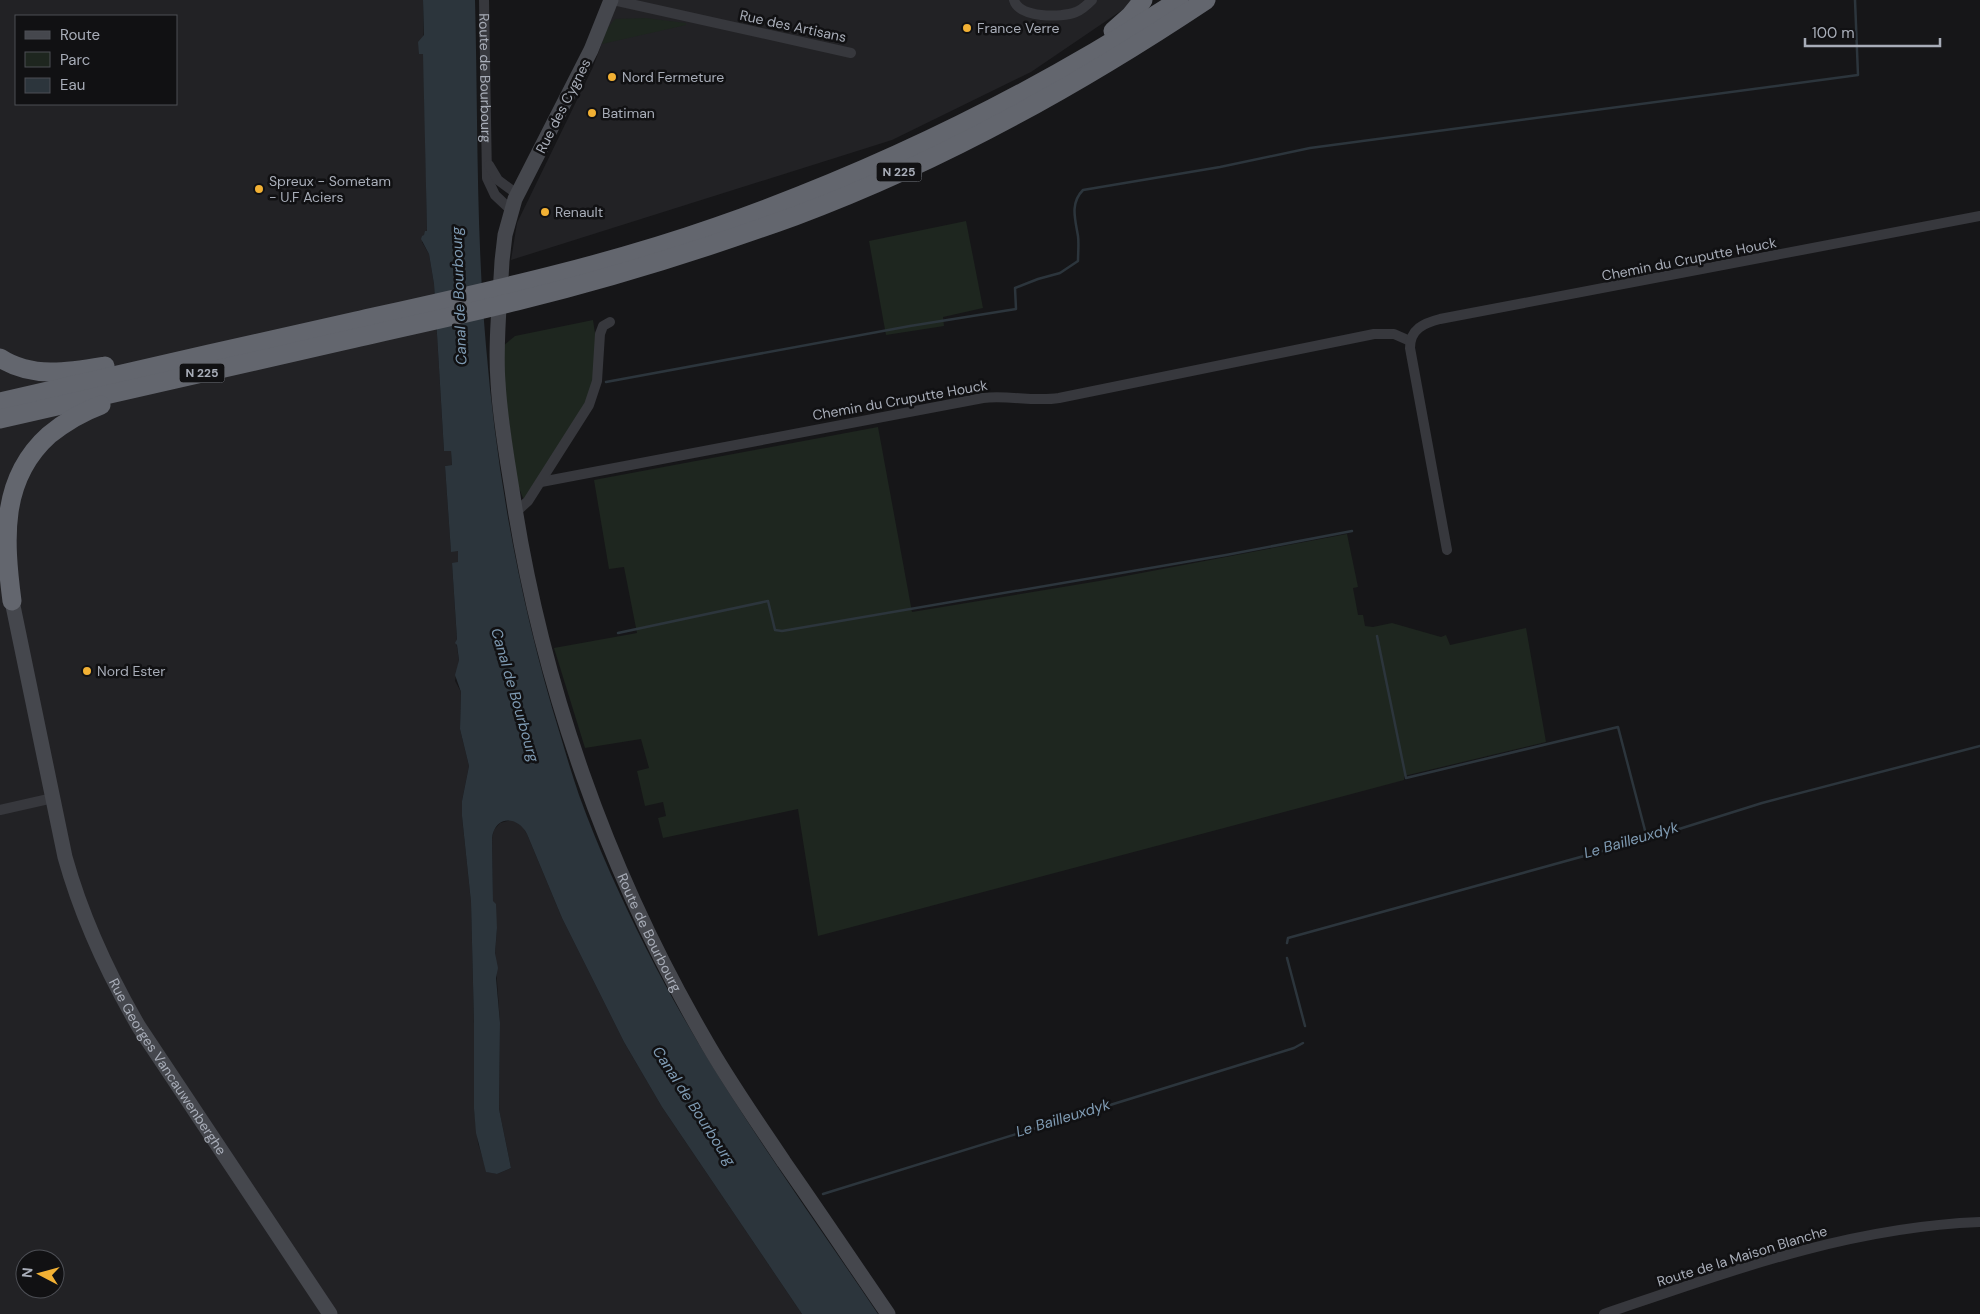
<svg xmlns="http://www.w3.org/2000/svg" width="1980" height="1314" viewBox="0 0 1980 1314" font-family="'DM Sans',sans-serif">
<style>
.built{fill:#222225;fill-rule:evenodd}
.green{fill:#1e261f}
.water{fill:#2c353c}
.lines{fill:none;stroke-linecap:round;stroke-linejoin:round}
.stream{stroke:#2c353c;stroke-width:2.5}
.street{stroke:#37383d;stroke-width:10}
.secondary{stroke:#45474d;stroke-width:15}
.highway{stroke:#63666e;stroke-width:19}
.poi-dot{fill:#f2b134;stroke:#111113;stroke-width:2}
.labels{text-anchor:middle;stroke-width:5;stroke-linejoin:round;paint-order:stroke}
.shield{fill:#111113;stroke:#7b7e86;stroke-width:1}
.shield-label{font-size:12px;font-weight:bold;fill:#a8adb8}
.street-label{font-size:14px;fill:#a8adb8;stroke:#111113}
.poi-label{font-size:14px;fill:#a8adb8;stroke:#111113;text-anchor:start}
.water-label{font-size:15px;font-style:italic;fill:#7f9bb3;stroke:#111113}
</style>
<rect width="100%" height="100%" fill="#161618"/>
<g class="built">
<path d="M0 0H423L427 231 422 242 429 254 434 284 444 451H451L452 465 445 466 451 551H458V563H452L457 639 456 641 459 660 455 681 461 692 460 729 469 766 462 801V816L471 902 474 1023V1109L478 1143 487 1172 497 1174 511 1168 499 1109 500 1023 495 953 497 928 493 901 492 838 494 830 500 823 511 820 517 822 523 827 527 834 562 918 624 1042 662 1107 802 1314H0ZM16 16H176V104H16ZM25 1259H55V1289H25Z"/>
<polygon points="618,0 1137,0 1031,72 892,140 511,260 517,223 593,67"/>
</g>
<g class="green">
<polygon points="645,18 686,23 686,25 602,44 607,29 615,19"/>
<polygon points="966,221 983,308 943,317 944,326 886,335 869,241"/>
<polygon points="593,320 596,340 592,394 528,498 523,498 517,483 504,383 503,346 515,336"/>
<polygon points="878,427 912,612 1099,581 1347,534 1358,587 1353,588 1358,615 1363,615 1365,626 1373,627 1392,623 1441,637 1446,635 1450,645 1526,628 1546,742 1404,776 1404,780 818,936 798,809 663,838 658,818 666,816 663,802 645,806 637,771 649,768 641,739 585,748 554,648 637,633 624,567 609,569 594,480"/>
</g>
<path class="water" d="M423 0H475C478 115 476 232 486 346 497 478 521 608 560 734 566 754 572 775 579 795 598 848 622 900 647 950 712 1079 798 1195 878 1314H802L662 1107 624 1042 562 918 527 834C518 816 495 815 492 838L493 901 496 904 497 928 495 953 498 968 496 978 500 1023 499 1109 511 1168 497 1174 486 1172 476 1133 474 1109V1023L471 902 462 816V801L469 766 460 729 461 692 455 675 459 660 457 645 455 643 457 639 452 563 458 562V551L451 552 445 466 452 465 451 451H444L434 284 429 254 421 239 422 236 424 235 425 231H427L423 54H419L418 42 424 35Z"/>
<g class="lines">
<g class="stream">
<path d="M606 382 910 326 1016 309 1015 288 1038 279 1060 273 1078 261C1078 253 1079 244 1078 236 1075 219 1070 203 1083 190L1220 167 1310 148 1858 75 1855 0"/>
<polyline points="618,633 768,601 775,630 782,631 1226,555 1352,531"/>
<polyline points="1377,636 1406,778 1618,727 1647,838"/>
<polyline points="1287,943 1288,938 1660,835 1762,803 1980,746"/>
<polyline points="1287,958 1305,1026"/>
<polyline points="823,1194 1294,1048 1303,1043"/>
</g>
<g class="street">
<path id="s1" d="M484 0 487 178 495 195 511 210"/>
<polyline points="613,0 851,53"/>
<path d="M1014 0C1019 18 1061 18 1076 12 1082 10 1087 5 1092 0"/>
<polyline points="489,165 498,180 517,194"/>
<path d="M541 482 983 398C1009 395 1033 402 1059 398L1374 334H1394L1410 341"/>
<polyline points="516,512 528,501 589,405 597,381 600,334 603,326 610,322"/>
<path d="M1447 550 1410 348C1410 329 1424 323 1440 319L1980 216"/>
<polyline points="0,810 53,798"/>
<path d="M1604 1314C1728 1272 1848 1227 1980 1222"/>
</g>
<g class="secondary">
<path id="s2" d="M611 0 591 50 515 199 505 235 502 261C500 301 495 342 498 382 500 420 507 458 513 496 542 686 607 870 703 1036 727 1079 756 1120 784 1162 819 1212 853 1263 888 1314"/>
<path id="s3" d="M12 601 65 857C82 918 107 972 139 1027L330 1314"/>
</g>
<g class="highway">
<polyline points="1113,31 1131,15 1143,0"/>
<path d="M0 358C32 379 70 372 105 366"/>
<path d="M0 402C119 375 237 347 356 321 477 294 599 268 716 227 879 170 1034 94 1179 0"/>
<path d="M0 419C116 393 231 366 347 340 403 327 460 315 517 301 611 278 704 249 795 216 940 162 1077 86 1206 0"/>
<path d="M12 601C4 539 0 479 49 435 65 422 82 412 101 405"/>
</g>
</g>
<g class="poi-dot">
<circle cx="967" cy="28" r="5"/>
<circle cx="612" cy="77" r="5"/>
<circle cx="592" cy="113" r="5"/>
<circle cx="259" cy="189" r="5"/>
<circle cx="545" cy="212" r="5"/>
<circle cx="87" cy="671" r="5"/>
</g>
<g class="labels">
<g class="shield">
<rect x="876.5" y="162.5" width="45" height="19" rx="4"/>
<rect x="179.5" y="363.5" width="45" height="19" rx="4"/>
</g>
<g class="shield-label">
<text x="899" y="176">N 225</text>
<text x="202" y="377">N 225</text>
</g>
<g class="street-label">
<text transform="translate(793 26) rotate(12)" y="5">Rue des Artisans</text>
<text dy="5" stroke="none"><textPath href="#s1" startOffset="78">Route de Bourbourg</textPath></text>
<text transform="translate(563 106) rotate(-63)" y="5">Rue des Cygnes</text>
<text transform="translate(1689 259) rotate(-11)" y="5">Chemin du Cruputte Houck</text>
<text transform="translate(900 400) rotate(-10)" y="5">Chemin du Cruputte Houck</text>
<text dy="5" stroke="none"><textPath href="#s2" startOffset="980">Route de Bourbourg</textPath></text>
<text dy="5" stroke="none"><textPath href="#s3" startOffset="496">Rue Georges Vancauwenberghe</textPath></text>
<text transform="translate(1742 1256) rotate(-17)" y="5">Route de la Maison Blanche</text>
</g>
<g class="poi-label">
<text x="977" y="33">France Verre</text>
<text x="622" y="82">Nord Fermeture</text>
<text x="602" y="118">Batiman</text>
<text x="269" y="186">Spreux - Sometam<tspan x="269" dy="16">- U.F Aciers</tspan></text>
<text x="555" y="217">Renault</text>
<text x="97" y="676">Nord Ester</text>
</g>
<g class="water-label">
<text transform="translate(459 296) rotate(-92)" y="5">Canal de Bourbourg</text>
<text transform="translate(515 695) rotate(74)" y="5">Canal de Bourbourg</text>
<text transform="translate(1631 840) rotate(-16)" y="5">Le Bailleuxdyk</text>
<text transform="translate(694 1106) rotate(57)" y="5">Canal de Bourbourg</text>
<text transform="translate(1063 1118) rotate(-17)" y="5">Le Bailleuxdyk</text>
</g>
</g>
<rect x="15" y="15" width="162" height="90" fill="#111113" stroke="#4d4f55"/>
<rect x="25" y="31" width="25" height="8" fill="#45474d" stroke="#4d4f55"/>
<text x="60" y="40" font-size="15" fill="#a8adb8">Route</text>
<rect x="25" y="52" width="25" height="15" fill="#1e261f" stroke="#4d4f55"/>
<text x="60" y="65" font-size="15" fill="#a8adb8">Parc</text>
<rect x="25" y="78" width="25" height="15" fill="#2c353c" stroke="#4d4f55"/>
<text x="60" y="90" font-size="15" fill="#a8adb8">Eau</text>
<g transform="translate(40 1274) rotate(276)"><circle r="24" fill="#111113" stroke="#4d4f55"/>
<path d="M0-4L9 19L0 12L-9 19Z" fill="#f2b134"/>
<text y="-8" font-size="14" font-weight="bold" text-anchor="middle" fill="#a8adb8">N</text>
</g>
<path d="M1805 38v8h135v-8" fill="none" stroke="#a8adb8" stroke-width="2.5"/>
<text x="1812" y="38" font-size="15" fill="#a8adb8" stroke="#111113" stroke-width="4" paint-order="stroke">100 m</text>
</svg>
